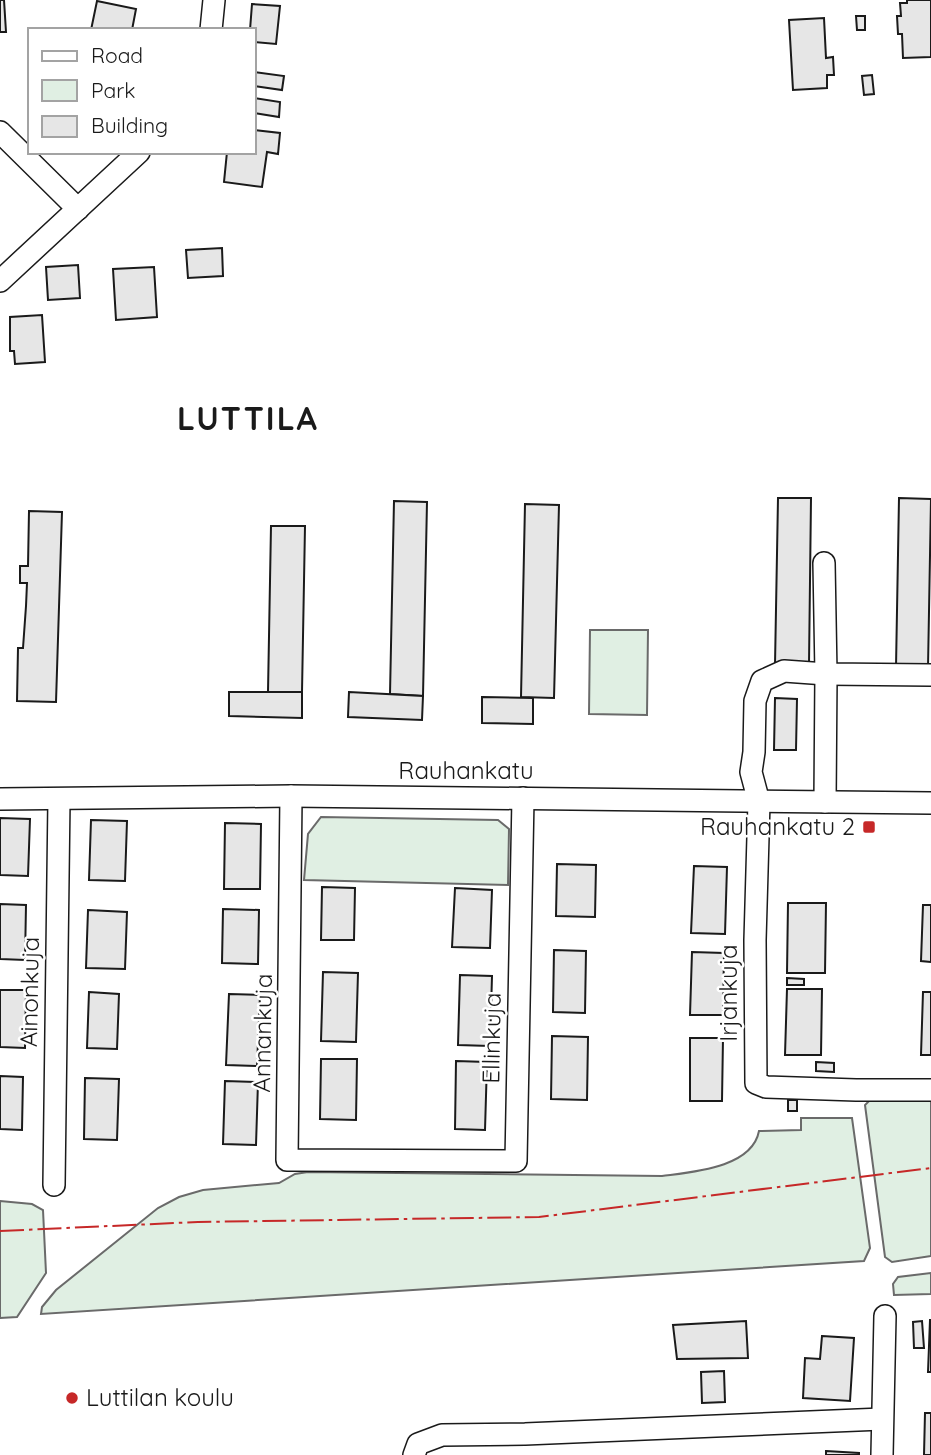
<svg xmlns="http://www.w3.org/2000/svg" width="931" height="1455" viewBox="0 0 931 1455" font-family="Quicksand,sans-serif">
<style>
.green{fill:#e0efe3;stroke:#6a6a6a;stroke-width:2}
.building{fill:#e6e6e6;stroke:#1a1a1a;stroke-width:2}
.lines{fill:none;stroke-linecap:round;stroke-linejoin:round}
.street-casing{stroke:#1a1a1a;stroke-width:24}
.street{stroke:#fff;stroke-width:21}
.power{stroke:#c62828;stroke-width:2;stroke-dasharray:24 5 3.5 5;stroke-linecap:butt}
.poi-dot{fill:#c62828;stroke:#fff;stroke-width:2.5}
.labels{text-anchor:middle;stroke-width:5;stroke-linejoin:round;paint-order:stroke}
.street-label{font-size:24px;fill:#1a1a1a;stroke:#fff}
.poi-label{font-size:24px;fill:#1a1a1a;stroke:#fff;text-anchor:end}
.district-label{font-size:32px;font-weight:bold;letter-spacing:2px;fill:#1a1a1a;stroke:#fff}
</style>
<rect width="100%" height="100%" fill="#fff"/>
<g class="green">
<polygon points="590,630 648,630 647,715 589,714"/>
<polygon points="321,817 498,820 509,829 508,885 304,880 308,834"/>
<polygon points="872,1098 931,1100 931,1256 892,1262 885,1257 865,1105"/>
<path d="M801 1118H852L870 1248 864 1261 41 1314 42 1307 56 1290 158 1208 179 1197 203 1190 279 1183 295 1174 308 1172 662 1176C692 1172 752 1168 759 1131L801 1130Z"/>
<polygon points="0,1201 32,1204 43,1210 46,1273 17,1317 0,1318"/>
<polygon points="931,1273 931,1294 894,1295 893,1284 898,1277"/>
</g>
<g class="building">
<polygon points="0,0 4,0 6,32 0,32"/>
<polygon points="907,0 931,0 931,57 903,58 902,34 898,34 897,16 901,16 900,3 907,3"/>
<polygon points="97,1 136,9 132,30 91,30"/>
<polygon points="252,4 280,6 276,44 254,42 254,30 250,30"/>
<polygon points="856,16 865,16 865,30 857,30"/>
<polygon points="824,18 826,58 833,57 834,75 827,75 827,88 793,90 789,20"/>
<polygon points="254,72 284,76 282,90 254,86"/>
<polygon points="872,75 874,94 864,95 862,76"/>
<polygon points="254,98 280,102 279,117 254,113"/>
<polygon points="254,130 280,133 278,154 267,152 262,187 224,182 227,152 254,152"/>
<polygon points="222,248 223,276 188,278 186,250"/>
<polygon points="78,265 80,298 48,300 46,267"/>
<polygon points="154,267 157,317 116,320 113,269"/>
<polygon points="42,315 45,362 15,364 14,351 10,351 10,317"/>
<polygon points="778,498 811,498 809,665 775,665"/>
<polygon points="899,498 931,499 928,668 896,667"/>
<polygon points="394,501 427,502 423,696 390,694"/>
<polygon points="525,504 559,505 554,698 521,697"/>
<polygon points="29,511 62,512 56,702 17,701 18,648 23,648 26,606 27,583 20,583 20,566 28,566"/>
<polygon points="271,526 305,526 302,692 268,692"/>
<polygon points="229,692 302,692 302,718 229,716"/>
<polygon points="349,692 423,696 422,720 348,717"/>
<polygon points="482,697 533,698 533,724 482,723"/>
<polygon points="775,698 797,699 796,750 774,750"/>
<polygon points="0,818 30,819 28,876 0,875"/>
<polygon points="91,820 127,821 125,881 89,880"/>
<polygon points="225,823 261,824 260,889 224,889"/>
<polygon points="557,864 596,865 595,917 556,916"/>
<polygon points="694,866 727,867 725,934 691,933"/>
<polygon points="322,887 355,888 354,940 321,940"/>
<polygon points="455,888 492,890 490,948 452,947"/>
<polygon points="788,903 826,903 825,973 787,973"/>
<polygon points="0,904 26,905 25,960 0,959"/>
<polygon points="923,905 931,905 931,962 921,961"/>
<polygon points="223,909 259,910 258,964 222,963"/>
<polygon points="88,910 127,912 125,969 86,968"/>
<polygon points="554,950 586,951 585,1013 553,1012"/>
<polygon points="692,952 724,953 723,1015 690,1015"/>
<polygon points="323,972 358,973 356,1042 321,1041"/>
<polygon points="460,975 492,976 490,1046 458,1045"/>
<polygon points="787,978 804,979 804,985 787,985"/>
<polygon points="787,989 822,989 821,1055 785,1055"/>
<polygon points="0,990 26,990 25,1048 0,1047"/>
<polygon points="89,992 119,994 117,1049 87,1048"/>
<polygon points="923,992 931,992 931,1055 921,1055"/>
<polygon points="229,994 260,995 257,1066 226,1065"/>
<polygon points="552,1036 588,1037 587,1100 551,1099"/>
<polygon points="690,1038 723,1038 722,1101 690,1101"/>
<polygon points="321,1059 357,1059 356,1120 320,1119"/>
<polygon points="456,1061 487,1062 485,1130 455,1129"/>
<polygon points="816,1062 834,1063 834,1072 816,1071"/>
<polygon points="0,1076 23,1077 22,1130 0,1129"/>
<polygon points="85,1078 119,1079 117,1140 84,1139"/>
<polygon points="225,1081 258,1082 256,1145 223,1144"/>
<rect x="788" y="1100" width="9" height="11"/>
<polygon points="930,1320 931,1320 931,1372 928,1372"/>
<polygon points="746,1321 748,1358 677,1359 673,1325"/>
<polygon points="922,1321 924,1348 914,1348 913,1322"/>
<polygon points="822,1336 854,1338 850,1401 803,1398 805,1358 820,1359"/>
<polygon points="724,1371 725,1402 702,1403 701,1372"/>
<polygon points="925,1413 931,1413 931,1455 924,1455"/>
<polygon points="826,1451 859,1453 859,1455 826,1455"/>
</g>
<g class="lines">
<defs>
<g id="street">
<polyline points="211,30 214,0"/>
<polyline points="0,132 78,209"/>
<polyline points="0,281 139,152"/>
<polyline points="824,563 826,674 825,802"/>
<polyline points="931,675 826,674 784,671 762,681 755,701 754,752 751,772 759,802 755,940 756,1083 766,1087 856,1090 931,1090"/>
<polyline points="291,796 287,1160 516,1161 523,798"/>
<polyline points="0,799 291,796 931,803"/>
<polyline points="54,1185 59,799"/>
<polyline points="414,1455 418,1444 442,1435 525,1434 882,1419"/>
<polyline points="882,1455 885,1316"/>
</g>
</defs>
<use href="#street" class="street-casing"/>
<use href="#street" class="street"/>
<polyline class="power" points="0,1231 198,1222 539,1217 931,1168"/>
</g>
<g class="poi-dot">
<rect x="862" y="820" width="14" height="14" rx="3.5"/>
<circle cx="72" cy="1398" r="7"/>
</g>
<g class="labels">
<g class="street-label">
<text x="466" y="779">Rauhankatu</text>
<text transform="translate(30 992) rotate(-89)" y="8">Ainonkuja</text>
<text transform="translate(729 993) rotate(-90)" y="8">Irjankuja</text>
<text transform="translate(263 1033) rotate(-89)" y="8">Annankuja</text>
<text transform="translate(492 1038) rotate(-89)" y="8">Ellinkuja</text>
</g>
<g class="poi-label">
<text x="855" y="835">Rauhankatu 2</text>
<text x="86" y="1406" text-anchor="start">Luttilan koulu</text>
</g>
<g class="district-label">
<text x="248" y="430">LUTTILA</text>
</g>
</g>
<rect x="28" y="28" width="228" height="126" fill="#ffffff" stroke="#a3a3a3" stroke-width="2"/>
<rect x="42" y="51" width="35" height="10" fill="#ffffff" stroke="#a3a3a3" stroke-width="2"/>
<text x="91" y="63" font-size="21" fill="#1a1a1a">Road</text>
<rect x="42" y="80" width="35" height="21" fill="#e0efe3" stroke="#a3a3a3" stroke-width="2"/>
<text x="91" y="98" font-size="21" fill="#1a1a1a">Park</text>
<rect x="42" y="116" width="35" height="21" fill="#e6e6e6" stroke="#a3a3a3" stroke-width="2"/>
<text x="91" y="133" font-size="21" fill="#1a1a1a">Building</text>
</svg>
